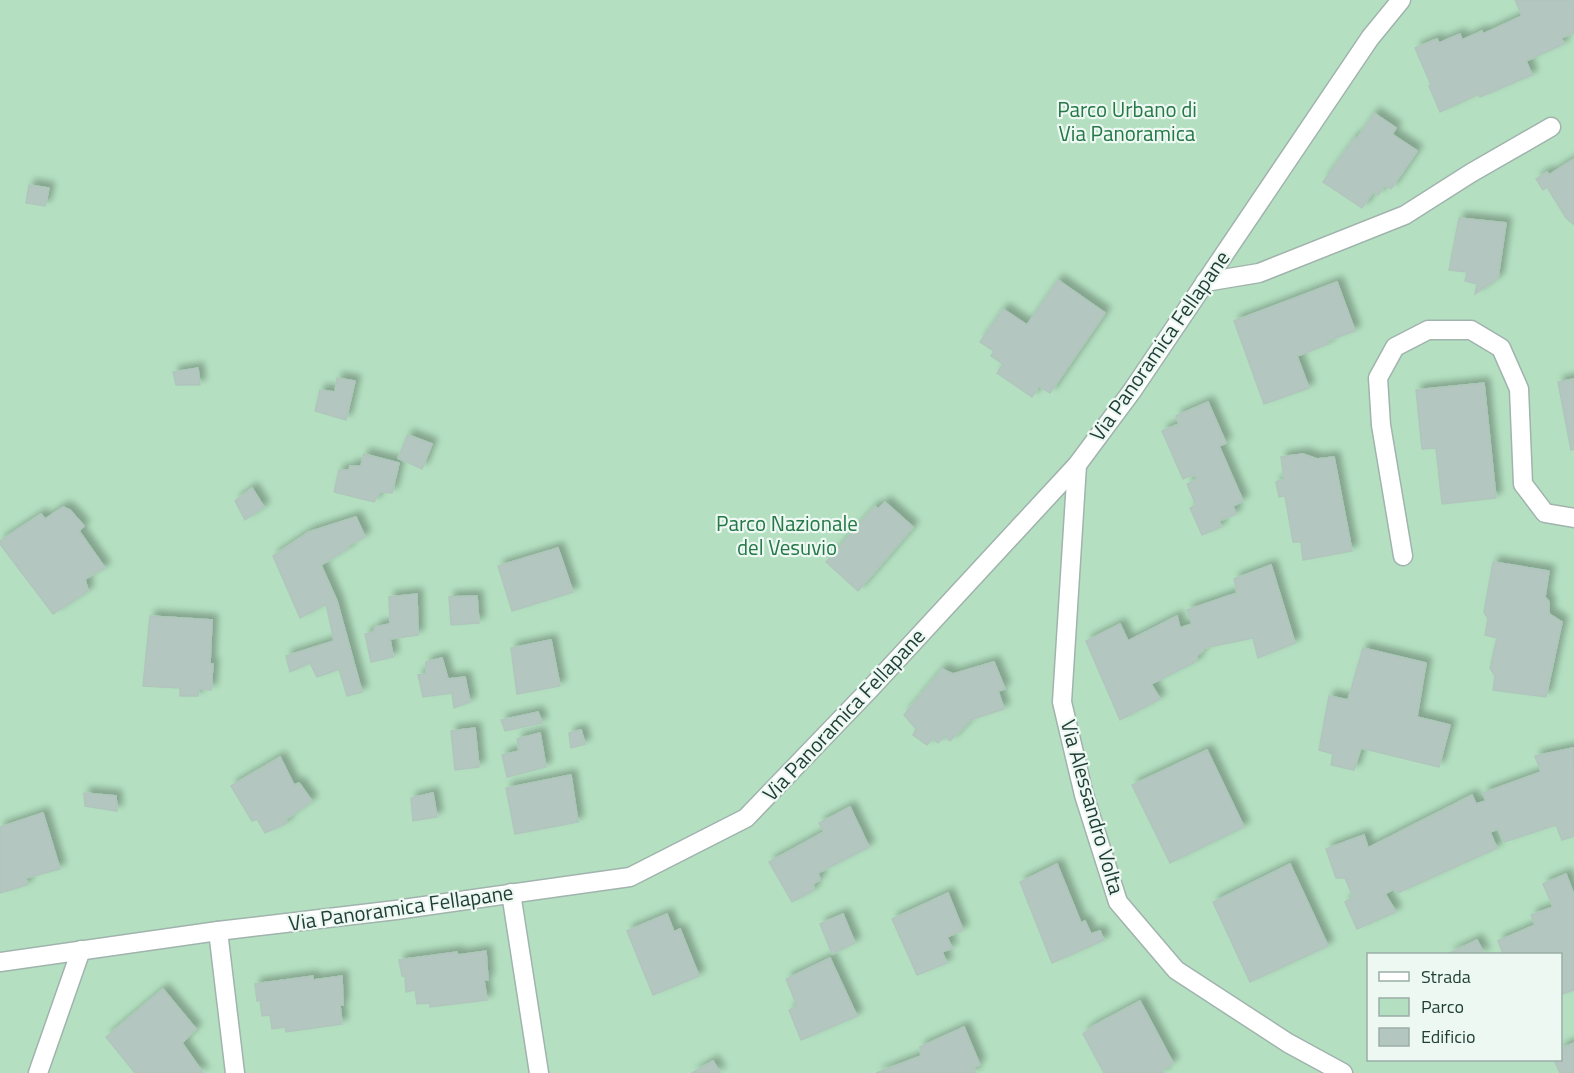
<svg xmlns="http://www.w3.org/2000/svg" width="1574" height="1073" viewBox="0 0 1574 1073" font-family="'Titillium Web',sans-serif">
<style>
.green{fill:#b4e0c1;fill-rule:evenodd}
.building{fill:#b3c6bf;stroke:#b0c6bd;stroke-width:1.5;filter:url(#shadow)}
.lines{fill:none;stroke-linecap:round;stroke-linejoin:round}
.street-casing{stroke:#a0b3ad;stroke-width:21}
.street{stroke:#fff;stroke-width:18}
.labels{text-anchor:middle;stroke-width:4.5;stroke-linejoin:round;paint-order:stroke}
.park-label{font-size:21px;fill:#237846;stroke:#eef8f3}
.street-label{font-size:21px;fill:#1d3d35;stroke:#eef8f3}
</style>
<defs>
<filter id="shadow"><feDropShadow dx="5.5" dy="-5.5" stdDeviation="3" flood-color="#0004"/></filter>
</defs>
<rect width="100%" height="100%" fill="#deebe6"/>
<path class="green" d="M0 0H1574V1073H0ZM1368 954H1560V1060H1368Z"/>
<g class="building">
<polygon points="1515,0 1574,0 1574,33 1561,38 1564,44 1526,61 1532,75 1480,97 1479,94 1440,112 1429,86 1431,85 1415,48 1437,39 1439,43 1460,34 1462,40 1482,31 1483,34 1522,16"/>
<polygon points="1374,113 1396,128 1392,134 1417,151 1391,189 1385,185 1378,195 1373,192 1362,208 1323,182 1355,137 1357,139"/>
<polygon points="1574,159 1574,224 1573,224 1566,218 1547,187 1543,190 1536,179 1547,172 1549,175"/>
<polygon points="29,185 49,188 45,206 26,203"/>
<polygon points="1459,218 1506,223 1498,278 1475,294 1477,284 1465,281 1467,272 1449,270"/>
<polygon points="1058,280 1105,313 1050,393 1039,386 1032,397 997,373 1003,364 991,356 994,351 980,342 1003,309 1027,325"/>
<polygon points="1337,282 1355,331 1327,341 1329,344 1297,356 1309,388 1264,404 1234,321"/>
<polygon points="198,368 200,385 176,385 173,372"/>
<polygon points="337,378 355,381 346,420 315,411 320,390 335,392"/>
<polygon points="1574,379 1574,449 1571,450 1558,382"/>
<polygon points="1484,383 1496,498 1442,504 1436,448 1422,449 1416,390"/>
<polygon points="1208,402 1226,443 1219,446 1243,501 1233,506 1236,514 1219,521 1221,527 1202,535 1190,508 1196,505 1187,484 1197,479 1194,474 1183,479 1162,431 1179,424 1176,416"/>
<polygon points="408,435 432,444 422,469 398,458"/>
<polygon points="364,454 399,463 392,493 380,492 374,502 334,492 339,470 349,470 350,466 361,466"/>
<polygon points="1303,454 1317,459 1334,457 1352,551 1303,560 1301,542 1293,542 1285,496 1279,497 1276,482 1284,479 1281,457"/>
<polygon points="252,488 264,507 245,520 235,501"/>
<polygon points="885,502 913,527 858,591 826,562 875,506 878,509"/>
<polygon points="63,507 70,510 84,526 79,531 105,568 85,579 88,591 53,614 0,544 0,541 41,514 45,519"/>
<polygon points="356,517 365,537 349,545 349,548 321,565 337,601 362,692 347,696 339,669 317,677 310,663 290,672 286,656 334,641 326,604 300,618 273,556 309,532"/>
<polygon points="558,548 573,592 512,611 498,566"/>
<polygon points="1493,562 1549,571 1545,597 1549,602 1549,614 1562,622 1546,697 1493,690 1495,676 1490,668 1497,638 1485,635 1488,619 1484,612"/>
<polygon points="1271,565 1295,643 1258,658 1253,638 1204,648 1204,650 1197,656 1197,661 1151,684 1160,699 1120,720 1086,641 1120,624 1128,641 1177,616 1180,628 1192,624 1187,610 1237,593 1234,579"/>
<polygon points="417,594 418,635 390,639 393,657 371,662 365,634 374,632 375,627 390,624 389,597"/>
<polygon points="477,596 479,623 451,625 449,597"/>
<polygon points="150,616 212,620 210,664 213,664 211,690 199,689 198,696 180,696 180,688 143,686"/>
<polygon points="551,640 560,686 517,694 511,648"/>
<polygon points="1363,648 1426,663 1417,717 1450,725 1439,767 1361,748 1354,770 1331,765 1333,754 1319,750 1329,696 1348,700"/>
<polygon points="442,658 448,679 465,677 470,702 454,708 452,693 423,697 418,675 426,674 426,662"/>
<polygon points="994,662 1005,689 998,691 1004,709 970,720 950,741 945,736 938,743 933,738 927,745 913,735 916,729 904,715 942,669 953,674"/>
<polygon points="538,712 542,723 505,731 501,720"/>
<polygon points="475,728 479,767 455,770 451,731"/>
<polygon points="581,730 585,744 571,748 569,733"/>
<polygon points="540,733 546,767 507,777 502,755 519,751 517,739"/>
<polygon points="1573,748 1574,836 1562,840 1556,825 1504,842 1498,829 1490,832 1497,848 1398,893 1393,889 1385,894 1396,912 1357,929 1345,902 1353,897 1345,878 1336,878 1326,849 1364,835 1368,848 1472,795 1476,804 1486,801 1483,793 1541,772 1535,756"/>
<polygon points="1207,750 1244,827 1170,863 1132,785"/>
<polygon points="280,757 294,785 299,783 312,801 285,820 287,823 265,833 257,819 252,821 231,786"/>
<polygon points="571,775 578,822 515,834 506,788"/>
<polygon points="84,793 116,796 117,811 85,806"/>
<polygon points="433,793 437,817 413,821 411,798"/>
<polygon points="850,807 869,847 818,873 820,880 813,884 814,890 792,902 769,862 824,832 819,823"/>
<polygon points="43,813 60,869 26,878 27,885 0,893 0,827"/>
<polygon points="1057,864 1081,923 1085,921 1091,934 1100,931 1104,940 1052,963 1020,882"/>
<polygon points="1290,864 1328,946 1250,982 1213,902"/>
<polygon points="1566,874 1574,895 1574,990 1560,995 1560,954 1503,954 1498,941 1535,925 1531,915 1553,907 1543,884"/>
<polygon points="948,893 963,930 947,937 952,948 942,952 947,963 917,975 892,919"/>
<polygon points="667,914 674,932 680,929 699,976 653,995 627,931"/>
<polygon points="843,914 855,943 832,954 820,924"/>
<polygon points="1477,940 1484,954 1448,954"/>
<polygon points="486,951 488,980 484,980 487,1000 430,1007 430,1003 417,1004 415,990 406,992 405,976 402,976 399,960 457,952 458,955"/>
<polygon points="830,958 857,1016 801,1040 789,1010 797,1006 786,979"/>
<polygon points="313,976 313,980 342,976 343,1005 340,1005 342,1024 286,1032 285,1027 272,1029 270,1015 262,1016 260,1000 257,1001 255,984"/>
<polygon points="163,989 196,1029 182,1043 203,1073 135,1073 106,1037"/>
<polygon points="1140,1001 1173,1063 1162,1070 1164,1073 1104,1073 1083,1034 1091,1027"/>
<polygon points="964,1027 980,1065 973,1067 976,1073 876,1073 921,1056 920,1047"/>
<polygon points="1574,1043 1574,1073 1560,1073 1554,1060 1560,1060 1560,1049"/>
<polygon points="713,1061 720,1073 692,1073"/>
</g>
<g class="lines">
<defs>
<g id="street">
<polyline points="1205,282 1259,273 1405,215 1471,173 1551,127"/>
<polyline points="1077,465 1062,702 1084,795 1118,902 1176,970 1288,1043 1343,1073"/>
<polyline points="1403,556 1381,425 1378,378 1395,347 1428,330 1471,330 1501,348 1519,389 1523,484 1545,513 1574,518"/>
<polyline points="511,893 539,1073"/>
<polyline points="218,931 235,1073"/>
<polyline points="0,962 218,931 396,910 630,877 746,818 869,690 1077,465 1132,391 1370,38 1401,0"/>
<polyline points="38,1073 81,950"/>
</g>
</defs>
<use href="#street" class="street-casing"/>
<use href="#street" class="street"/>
</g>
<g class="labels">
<g class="park-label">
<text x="1127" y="117">Parco Urbano di<tspan x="1127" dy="24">Via Panoramica</tspan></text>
<text x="787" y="531">Parco Nazionale<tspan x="787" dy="24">del Vesuvio</tspan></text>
</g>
<g class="street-label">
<text transform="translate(1160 346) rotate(-55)" y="7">Via Panoramica Fellapane</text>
<text transform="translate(844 715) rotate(-47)" y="7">Via Panoramica Fellapane</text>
<text transform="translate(1092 807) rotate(74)" y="7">Via Alessandro Volta</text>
<text transform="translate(401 908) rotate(-8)" y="7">Via Panoramica Fellapane</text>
</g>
</g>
<rect x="1367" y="953" width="195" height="108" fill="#eef8f3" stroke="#9aada7" stroke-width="1.5"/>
<rect x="1379" y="972" width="30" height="9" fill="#ffffff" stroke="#9aada7" stroke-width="1.5"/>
<text x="1421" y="983" font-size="18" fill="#1d3d35">Strada</text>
<rect x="1379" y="998" width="30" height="18" fill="#b4e0c1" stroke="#9aada7" stroke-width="1.5"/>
<text x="1421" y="1013" font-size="18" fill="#1d3d35">Parco</text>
<rect x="1379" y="1028" width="30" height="18" fill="#b3c6bf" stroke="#9aada7" stroke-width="1.5"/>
<text x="1421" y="1043" font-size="18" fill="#1d3d35">Edificio</text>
</svg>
